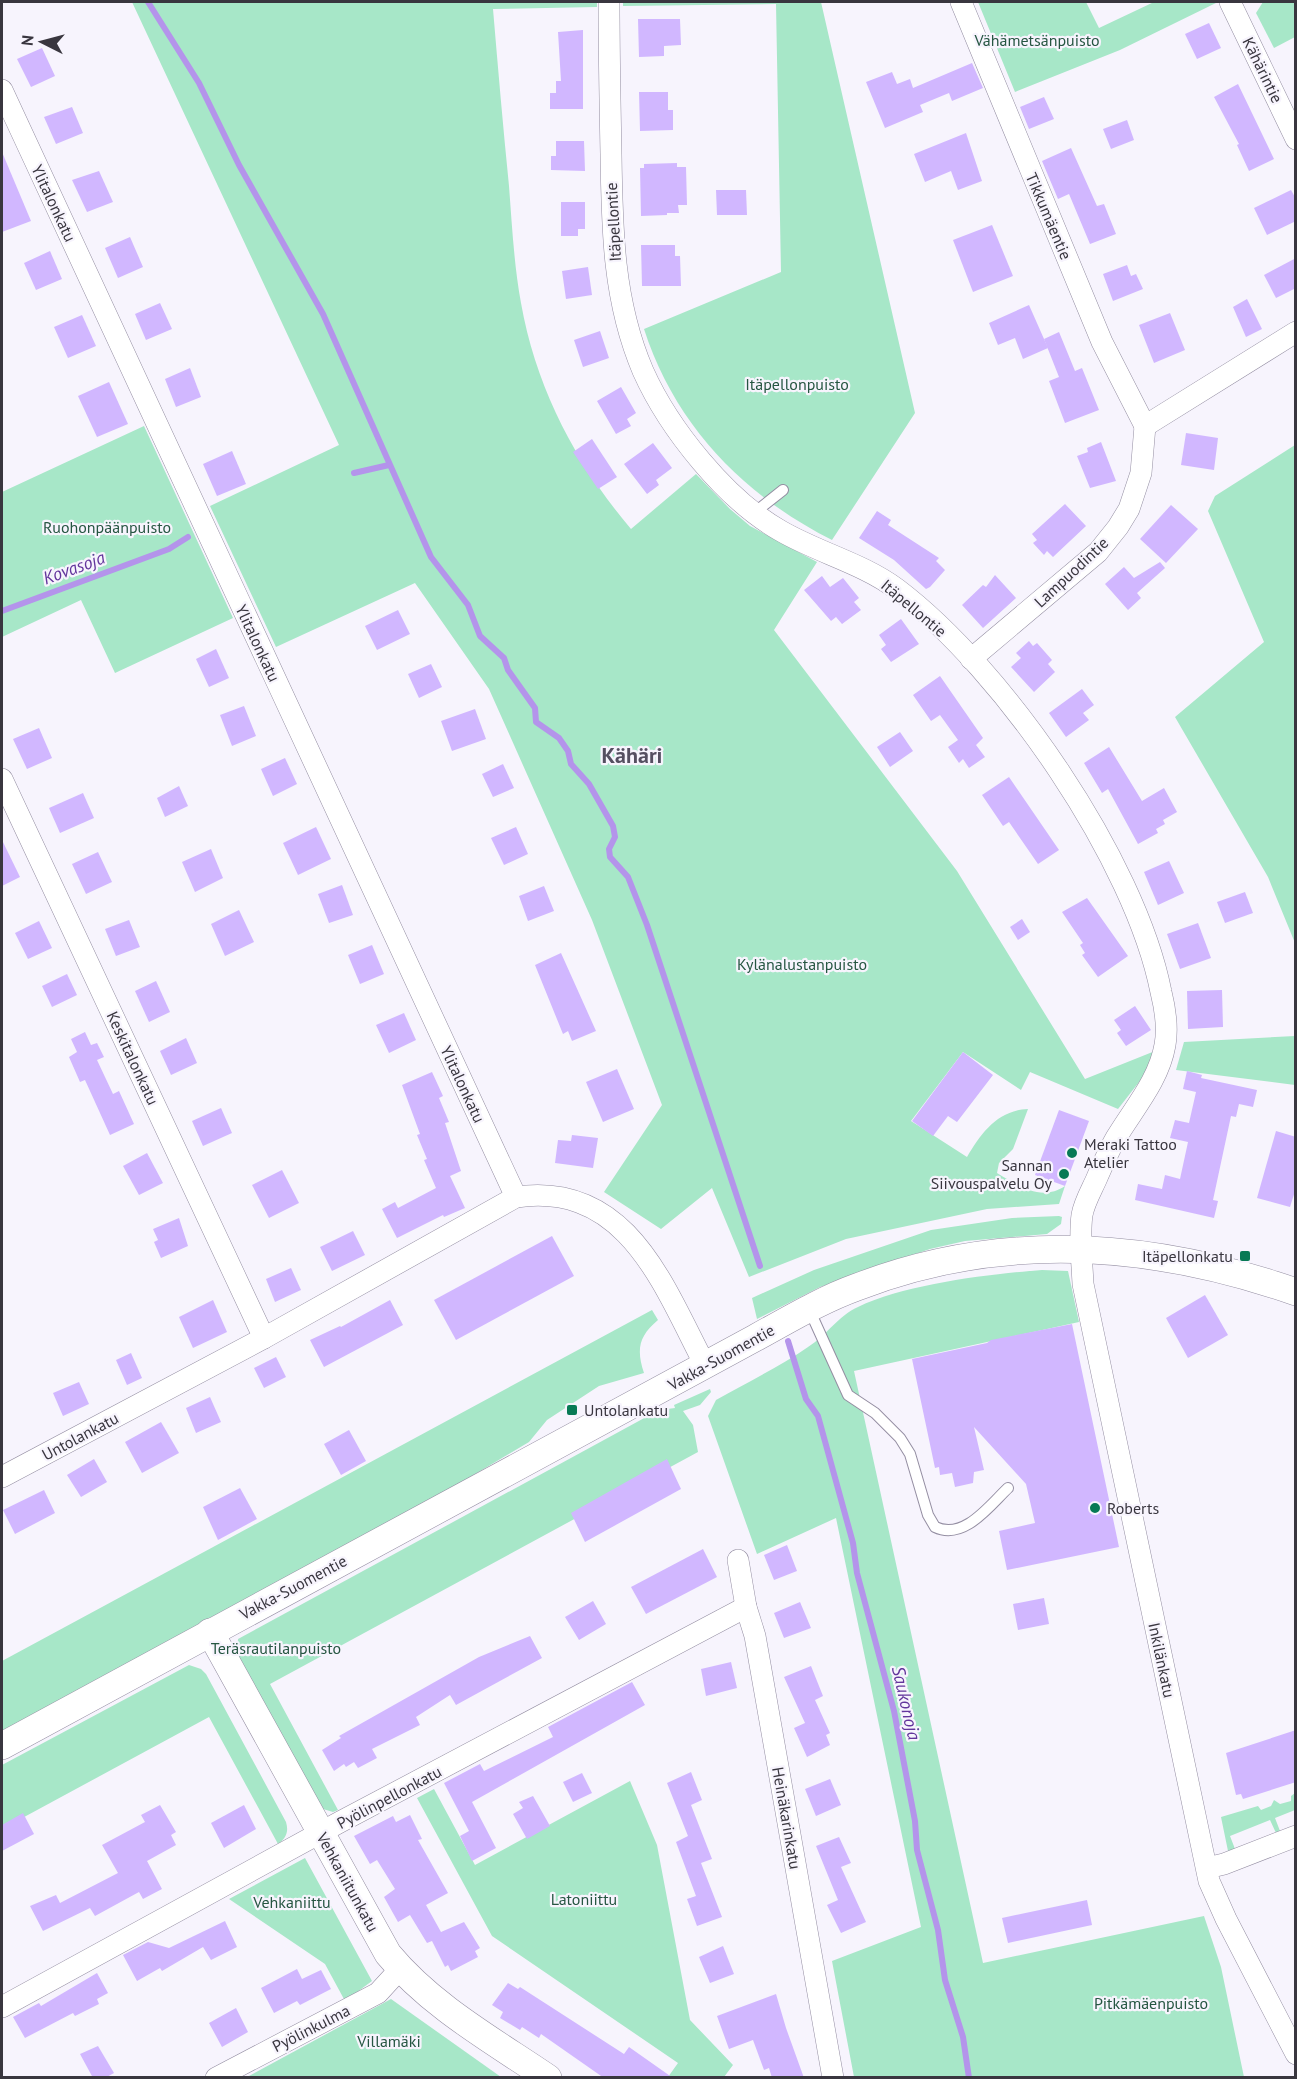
<svg xmlns="http://www.w3.org/2000/svg" width="1297" height="2079" viewBox="0 0 1297 2079" font-family="'PT Sans',sans-serif">
<style>
.green{fill:#a7e7c8}
.lines{fill:none;stroke-linecap:round;stroke-linejoin:round}
.stream{stroke:#b494eb;stroke-width:6}
.building{fill:#d1b7ff}
.service-casing{stroke:#948ea2;stroke-width:12}
.minor-casing{stroke:#948ea2;stroke-width:22}
.tertiary-casing{stroke:#948ea2;stroke-width:28}
.service{stroke:#fff;stroke-width:10}
.minor{stroke:#fff;stroke-width:21}
.tertiary{stroke:#fff;stroke-width:27}
.poi-dot{fill:#087a55;stroke:#f7f4fd;stroke-width:2}
.labels{text-anchor:middle;stroke-width:4.5;stroke-linejoin:round;paint-order:stroke}
.park-label{font-size:16px;fill:#265642;stroke:#f7f4fd}
.street-label{font-size:16px;fill:#39363f;stroke:#f7f4fd}
.poi-label{font-size:16px;fill:#39363f;stroke:#f7f4fd;text-anchor:start}
.water-label{font-size:18px;font-style:italic;fill:#63369c;stroke:#f7f4fd}
.district-label{font-size:22px;font-weight:bold;fill:#554f61;stroke:#f7f4fd}
</style>
<rect width="100%" height="100%" fill="#f7f4fd"/>
<g class="green">
<path d="M132 2H597V7L493 9C498 68 503 127 509 186 512 225 514 265 521 303 536 388 576 464 631 529L696 474 730 509 750 526 817 562 774 630 957 871 1085 1079 1155 1051 1143 1077 1118 1109 1030 1072 1021 1090 963 1052 911 1121 967 1157C981 1133 998 1110 1028 1109L1013 1149 999 1163 997 1173C1019 1186 1041 1202 1065 1186L1059 1204 987 1209 846 1239 749 1277 712 1188 661 1229 604 1192 662 1105 592 920 489 689 415 583 276 647 210 506 339 445Z"/>
<path d="M623 2H821L915 413 832 540C743 495 675 425 644 329L781 272 776 4 623 6Z"/>
<polygon points="978,2 1086,2 1099,28 1154,2 1218,2 1120,50 1015,92"/>
<polygon points="1263,2 1295,2 1295,37 1274,48 1256,13"/>
<polygon points="144,426 233,618 115,673 81,600 2,637 2,492"/>
<polygon points="1295,445 1295,943 1268,877 1175,717 1264,642 1208,511 1215,496"/>
<polygon points="1295,1036 1295,1085 1176,1070 1184,1042"/>
<polygon points="1059,1216 1062,1217 1061,1224 1047,1234 965,1241 930,1249 820,1287 757,1319 752,1298 814,1270 931,1230 1012,1218"/>
<path d="M1042 1270 1068 1271 1079 1322 854 1371 983 1963 1204 1916 1221 1967 1244 2077H854L832 1961 921 1927 836 1518 757 1554 708 1416 716 1400C746 1383 779 1367 808 1347 826 1336 838 1316 858 1307 906 1284 990 1274 1042 1270Z"/>
<path d="M652 1310 658 1320C639 1336 636 1349 644 1373L599 1386 547 1420 529 1442 450 1489 2 1731V1661Z"/>
<polygon points="710,1389 711,1392 700,1405 683,1411 693,1425 698,1452 270,1684 338,1810 333,1812 323,1809 237,1654 238,1639 659,1410 675,1408 674,1405"/>
<path d="M189 1665 201 1669 206 1674 286 1822C289 1832 286 1838 278 1844L209 1717 2 1829V1765Z"/>
<polygon points="630,1781 657,1845 690,2020 733,2065 724,2077 668,2077 678,2063 492,1936 417,1798 434,1789 475,1865"/>
<polygon points="1295,1793 1295,1810 1275,1818 1280,1831 1276,1833 1270,1820 1230,1836 1235,1849 1228,1851 1221,1817 1258,1806 1261,1810 1271,1806 1274,1800 1280,1804 1291,1801 1291,1796"/>
<polygon points="305,1858 372,1981 345,2001 325,1964 229,1899"/>
<polygon points="391,1999 501,2077 247,2077"/>
</g>
<g class="lines">
<g class="stream">
<polyline points="148,2 199,83 239,165 323,314 431,557 468,605 480,636 504,658 508,670 535,708 536,722 559,738 568,751 571,764 589,784 613,826 615,837 609,849 610,857 628,877 647,925 760,1266"/>
<polyline points="354,473 389,465"/>
<polyline points="2,611 169,549 188,537"/>
<polyline points="788,1341 806,1399 818,1416 853,1543 857,1573 894,1711 915,1821 917,1850 938,1930 945,1980 963,2037 969,2078"/>
</g>
</g>
<g class="building">
<polygon points="638,19 680,19 681,45 664,46 664,56 639,57"/>
<polygon points="1209,23 1221,48 1197,59 1185,34"/>
<polygon points="583,30 583,109 550,109 550,93 556,93 556,81 561,81 558,32"/>
<polygon points="42,48 55,76 31,87 17,59"/>
<polygon points="972,63 983,88 952,101 949,93 920,105 923,112 885,128 866,82 892,72 897,84 910,79 913,88"/>
<polygon points="1238,84 1274,159 1249,171 1237,145 1239,144 1214,97"/>
<polygon points="639,92 668,92 668,110 673,110 673,130 640,131"/>
<polygon points="1044,97 1054,119 1029,129 1020,107"/>
<polygon points="72,107 83,133 56,144 44,117"/>
<polygon points="1127,120 1134,140 1111,149 1103,129"/>
<polygon points="966,133 982,181 958,190 951,171 925,182 914,154"/>
<polygon points="556,141 584,141 585,171 551,170 551,156 556,156"/>
<polygon points="1071,148 1097,206 1104,204 1116,234 1090,244 1069,194 1058,199 1042,161"/>
<polygon points="2,152 31,221 2,232"/>
<polygon points="677,163 677,167 686,167 687,205 678,205 679,213 667,213 667,215 641,216 640,168 644,168 644,164"/>
<polygon points="99,171 113,202 87,212 72,180"/>
<polygon points="716,190 746,190 747,215 717,215"/>
<polygon points="1291,190 1296,199 1296,221 1267,235 1254,208"/>
<polygon points="561,202 585,202 585,229 578,229 578,236 561,236"/>
<polygon points="992,225 1013,276 973,292 953,240"/>
<polygon points="130,237 143,267 118,278 105,248"/>
<polygon points="641,245 675,245 675,256 680,256 681,286 642,286"/>
<polygon points="50,251 62,279 36,290 24,263"/>
<polygon points="1296,258 1296,288 1276,298 1264,275"/>
<polygon points="1127,265 1131,276 1136,274 1143,289 1113,301 1103,274"/>
<polygon points="588,267 592,295 566,299 562,271"/>
<polygon points="1247,299 1262,329 1246,337 1233,307"/>
<polygon points="160,303 172,329 146,340 135,314"/>
<polygon points="1029,305 1048,348 1023,359 1015,338 998,345 989,323"/>
<polygon points="1170,313 1185,350 1154,363 1139,325"/>
<polygon points="82,315 96,346 68,358 54,327"/>
<polygon points="600,331 609,358 583,367 574,340"/>
<polygon points="1059,332 1075,371 1082,368 1099,410 1065,423 1049,381 1059,377 1044,339"/>
<polygon points="190,368 201,397 176,407 165,379"/>
<polygon points="109,382 128,424 97,437 78,396"/>
<polygon points="621,387 636,413 627,419 631,426 616,434 597,401"/>
<polygon points="1186,433 1218,438 1214,470 1181,465"/>
<polygon points="592,439 617,477 598,489 573,452"/>
<polygon points="1101,442 1116,481 1090,488 1077,456 1088,452 1087,448"/>
<polygon points="653,443 672,468 656,480 659,485 647,494 624,464"/>
<polygon points="232,451 246,484 217,496 203,464"/>
<polygon points="1065,504 1086,526 1053,557 1047,551 1044,555 1033,543 1037,540 1032,534"/>
<polygon points="1171,505 1198,529 1166,563 1140,539"/>
<polygon points="877,511 891,520 888,525 939,558 936,561 945,570 930,587 926,589 894,560 859,538"/>
<polygon points="1160,562 1165,568 1137,593 1141,598 1128,610 1105,584 1124,567 1134,578"/>
<polygon points="995,575 1016,598 983,628 962,605 983,585 986,587"/>
<polygon points="822,576 830,587 843,578 859,598 854,602 861,610 842,624 836,617 831,621 804,590"/>
<polygon points="398,610 410,634 377,650 365,626"/>
<polygon points="901,619 919,644 891,662 881,649 886,645 879,635"/>
<polygon points="1029,641 1033,646 1037,643 1052,660 1048,664 1055,672 1034,692 1011,667 1021,658 1016,653"/>
<polygon points="216,649 229,678 209,687 196,659"/>
<polygon points="431,664 442,687 419,698 408,674"/>
<polygon points="940,676 983,738 976,745 985,757 969,768 963,759 959,763 948,747 958,740 940,715 931,721 913,695"/>
<polygon points="1082,689 1094,705 1083,713 1089,720 1066,737 1049,713"/>
<polygon points="244,706 256,736 232,746 220,715"/>
<polygon points="475,709 486,739 452,751 441,721"/>
<polygon points="39,728 52,758 27,769 13,739"/>
<polygon points="900,732 913,751 890,767 877,747"/>
<polygon points="1109,747 1142,801 1164,788 1177,812 1163,820 1165,824 1156,829 1158,833 1138,844 1108,789 1102,793 1084,763"/>
<polygon points="285,758 297,784 273,796 261,769"/>
<polygon points="503,764 514,788 493,797 482,774"/>
<polygon points="1009,777 1059,850 1038,864 1009,822 1003,826 982,795"/>
<polygon points="179,786 188,806 165,817 157,798"/>
<polygon points="83,793 94,818 60,833 49,808"/>
<polygon points="316,827 331,859 298,875 283,843"/>
<polygon points="516,827 528,854 504,865 491,838"/>
<polygon points="2,840 20,877 2,886"/>
<polygon points="211,849 223,878 195,892 182,862"/>
<polygon points="98,852 112,882 86,894 72,864"/>
<polygon points="1169,861 1184,893 1158,905 1144,872"/>
<polygon points="342,885 353,915 329,923 318,894"/>
<polygon points="544,886 554,911 528,921 519,896"/>
<polygon points="1245,892 1253,913 1225,923 1217,902"/>
<polygon points="1087,898 1128,956 1098,977 1082,955 1085,953 1080,945 1083,943 1062,912"/>
<polygon points="239,910 254,942 225,956 211,924"/>
<polygon points="1022,919 1030,932 1018,940 1010,927"/>
<polygon points="129,920 140,947 116,956 105,929"/>
<polygon points="39,921 52,948 28,959 15,933"/>
<polygon points="1198,923 1211,958 1180,969 1167,934"/>
<polygon points="372,945 384,974 360,984 348,955"/>
<polygon points="561,953 596,1031 572,1041 568,1031 563,1034 535,965"/>
<polygon points="67,974 77,995 52,1007 42,986"/>
<polygon points="156,981 170,1012 149,1022 135,991"/>
<polygon points="1222,990 1223,1027 1188,1029 1187,991"/>
<polygon points="1135,1006 1151,1030 1126,1046 1117,1033 1121,1030 1114,1020"/>
<polygon points="404,1013 416,1040 389,1053 376,1025"/>
<polygon points="85,1032 91,1045 97,1043 104,1057 97,1060 113,1094 119,1091 134,1124 110,1135 85,1080 80,1082 69,1057 77,1052 71,1039"/>
<polygon points="186,1038 197,1063 171,1075 160,1051"/>
<polygon points="963,1052 993,1075 957,1122 948,1116 933,1136 912,1121"/>
<polygon points="617,1069 634,1109 603,1122 586,1082"/>
<polygon points="1187,1071 1202,1075 1201,1078 1257,1090 1253,1107 1239,1104 1236,1117 1231,1116 1213,1200 1218,1201 1214,1218 1135,1200 1138,1184 1162,1189 1165,1175 1180,1179 1188,1142 1170,1138 1175,1120 1189,1123 1196,1092 1183,1089"/>
<polygon points="432,1072 443,1096 439,1098 449,1122 445,1123 461,1171 450,1176 465,1208 444,1217 443,1215 397,1238 382,1209 395,1202 398,1208 436,1188 424,1160 427,1159 417,1135 420,1134 402,1085"/>
<polygon points="221,1108 232,1133 203,1146 192,1121"/>
<polygon points="1059,1110 1089,1121 1065,1186 1035,1175"/>
<polygon points="1276,1131 1296,1137 1296,1188 1290,1207 1257,1198"/>
<polygon points="572,1135 598,1138 593,1168 555,1163 558,1140 571,1141"/>
<polygon points="147,1153 163,1183 139,1195 123,1166"/>
<polygon points="282,1170 299,1203 269,1218 252,1185"/>
<polygon points="179,1218 188,1246 161,1258 154,1242 158,1240 153,1229"/>
<polygon points="353,1231 365,1255 332,1271 320,1247"/>
<polygon points="552,1236 574,1276 456,1340 434,1300"/>
<polygon points="291,1268 301,1290 275,1302 266,1279"/>
<polygon points="1205,1295 1228,1335 1188,1358 1166,1318"/>
<polygon points="213,1300 227,1332 193,1348 179,1317"/>
<polygon points="390,1300 403,1325 324,1367 310,1340 340,1326 341,1327"/>
<polygon points="1072,1324 1119,1547 1007,1570 999,1531 1035,1523 1026,1484 974,1427 984,1470 974,1472 973,1483 955,1487 952,1473 940,1475 939,1467 935,1468 912,1359 987,1343 991,1340"/>
<polygon points="131,1353 142,1378 127,1385 116,1360"/>
<polygon points="276,1357 286,1377 264,1388 254,1368"/>
<polygon points="79,1382 89,1404 63,1416 53,1393"/>
<polygon points="210,1397 221,1422 196,1433 186,1408"/>
<polygon points="161,1422 179,1453 142,1473 125,1442"/>
<polygon points="349,1430 366,1461 341,1475 324,1444"/>
<polygon points="94,1459 107,1482 81,1497 67,1475"/>
<polygon points="667,1459 681,1489 585,1542 571,1513"/>
<polygon points="240,1488 257,1519 218,1540 203,1507"/>
<polygon points="44,1490 55,1513 15,1534 3,1510"/>
<polygon points="787,1545 797,1571 774,1580 764,1555"/>
<polygon points="703,1549 717,1577 646,1614 631,1587"/>
<polygon points="1044,1598 1049,1624 1018,1630 1013,1604"/>
<polygon points="593,1601 606,1624 579,1640 565,1617"/>
<polygon points="800,1602 811,1628 784,1638 774,1613"/>
<polygon points="530,1636 542,1658 456,1705 450,1695 416,1717 420,1725 372,1749 377,1758 358,1768 354,1762 346,1767 344,1764 334,1771 322,1750 341,1738 339,1736 479,1657"/>
<polygon points="731,1662 737,1688 706,1696 701,1669"/>
<polygon points="811,1666 823,1696 815,1700 830,1733 826,1735 830,1745 807,1757 794,1728 805,1723 784,1677"/>
<polygon points="632,1682 645,1705 472,1802 496,1848 472,1861 460,1836 469,1831 444,1783 480,1764 484,1771 553,1737 548,1727"/>
<polygon points="1296,1730 1296,1782 1243,1799 1241,1794 1236,1795 1226,1753"/>
<polygon points="691,1772 702,1800 691,1805 712,1859 701,1863 722,1917 697,1926 687,1899 696,1896 676,1842 688,1836 667,1783"/>
<polygon points="582,1773 592,1793 573,1802 563,1782"/>
<polygon points="830,1779 841,1805 816,1816 805,1789"/>
<polygon points="533,1796 550,1826 527,1839 513,1814 523,1808 519,1802"/>
<polygon points="160,1805 176,1832 171,1835 176,1845 147,1861 162,1889 143,1899 139,1892 95,1916 90,1908 43,1931 30,1906 56,1895 60,1903 118,1873 102,1845 145,1822 141,1815"/>
<polygon points="244,1805 256,1829 224,1848 211,1823"/>
<polygon points="23,1813 34,1834 2,1851 2,1825"/>
<polygon points="410,1815 422,1839 418,1840 448,1893 426,1905 441,1932 464,1922 480,1948 475,1951 478,1957 451,1971 448,1965 445,1967 432,1941 427,1943 410,1915 398,1922 384,1897 395,1889 377,1860 370,1864 354,1836 393,1816 396,1822"/>
<polygon points="839,1837 851,1863 841,1867 866,1922 841,1933 827,1905 838,1900 816,1846"/>
<polygon points="1087,1900 1092,1925 1008,1943 1002,1918"/>
<polygon points="225,1921 237,1947 211,1960 203,1947 162,1971 160,1968 137,1981 123,1955 148,1942 169,1948"/>
<polygon points="723,1946 734,1974 710,1983 699,1957"/>
<polygon points="297,1969 302,1979 321,1970 331,1989 300,2005 297,2001 274,2013 261,1988"/>
<polygon points="97,1973 108,1993 97,1999 99,2004 75,2016 73,2013 25,2038 13,2017 39,2003 41,2006"/>
<polygon points="508,1983 518,1989 520,1987 624,2054 629,2047 673,2078 604,2078 541,2034 539,2038 522,2027 520,2030 500,2018 503,2012 492,2005"/>
<polygon points="776,1994 786,2028 804,2078 772,2078 769,2068 764,2070 753,2040 729,2049 717,2016"/>
<polygon points="236,2008 248,2032 222,2047 209,2023"/>
<polygon points="98,2046 114,2073 105,2078 93,2078 80,2054"/>
</g>
<g class="lines">
<defs>
<g id="service">
<polyline points="754,513 783,490"/>
<path d="M809 1309 848 1395 875 1413 900 1438 910 1454 928 1515 935 1527C964 1541 990 1505 1008 1488"/>
</g>
<g id="minor">
<path d="M609 2C609 52 610 103 611 154 612 229 613 301 643 371 669 429 726 500 781 531 819 553 862 563 897 589 1004 670 1135 860 1161 992 1165 1008 1168 1028 1165 1045 1159 1080 1134 1108 1116 1138 1108 1152 1102 1166 1096 1180 1091 1191 1084 1203 1082 1215 1079 1237 1082 1262 1083 1284L1209 1881 1226 1919 1296 2054"/>
<polyline points="961,2 1102,342 1145,426"/>
<polyline points="1230,2 1296,139"/>
<polyline points="2,90 516,1197"/>
<polyline points="1145,426 1296,332"/>
<polyline points="971,659 1098,552 1118,527 1129,509 1141,473 1145,426"/>
<polyline points="2,779 264,1338"/>
<path d="M2 1477 264 1338 516 1197C627 1181 663 1285 705 1365"/>
<polyline points="738,1560 746,1607 755,1636 833,2078"/>
<polyline points="1207,1868 1224,1864 1296,1836"/>
<polyline points="2,2007 340,1822 746,1607"/>
<polyline points="216,2078 378,1993 400,1969"/>
</g>
<g id="tertiary">
<path d="M210 1632 388 1954C431 2006 492 2040 548 2078"/>
<path d="M2 1746 755 1338C788 1320 821 1300 857 1287 1002 1231 1150 1241 1296 1292"/>
</g>
</defs>
<use href="#service" class="service-casing"/>
<use href="#minor" class="minor-casing"/>
<use href="#tertiary" class="tertiary-casing"/>
<use href="#service" class="service"/>
<use href="#minor" class="minor"/>
<use href="#tertiary" class="tertiary"/>
</g>
<g class="poi-dot">
<circle cx="1072" cy="1153" r="6"/>
<circle cx="1064" cy="1174" r="6"/>
<rect x="1239" y="1250" width="12" height="12" rx="3"/>
<rect x="566" y="1404" width="12" height="12" rx="3"/>
<circle cx="1095" cy="1508" r="6"/>
</g>
<g class="labels">
<g class="park-label">
<text x="1037" y="46">Vähämetsänpuisto</text>
<text x="797" y="390">Itäpellonpuisto</text>
<text x="107" y="533">Ruohonpäänpuisto</text>
<text x="802" y="970">Kylänalustanpuisto</text>
<text x="276" y="1654">Teräsrautilanpuisto</text>
<text x="584" y="1905">Latoniittu</text>
<text x="292" y="1908">Vehkaniittu</text>
<text x="1151" y="2009">Pitkämäenpuisto</text>
<text x="389" y="2047">Villamäki</text>
</g>
<g class="street-label">
<text transform="translate(1263 70) rotate(64)" y="6">Kähärintie</text>
<text transform="translate(54 203) rotate(65)" y="6">Ylitalonkatu</text>
<text transform="translate(1049 216) rotate(67)" y="6">Tikkumäentie</text>
<text transform="translate(613 222) rotate(-93)" y="6">Itäpellontie</text>
<text transform="translate(1071 572) rotate(-43)" y="6">Lampuodintie</text>
<text transform="translate(914 608) rotate(40)" y="6">Itäpellontie</text>
<text transform="translate(258 643) rotate(65)" y="6">Ylitalonkatu</text>
<text transform="translate(133 1058) rotate(65)" y="6">Keskitalonkatu</text>
<text transform="translate(463 1084) rotate(65)" y="6">Ylitalonkatu</text>
<text transform="translate(721 1357) rotate(-29)" y="6">Vakka-Suomentie</text>
<text transform="translate(80 1436) rotate(-28)" y="6">Untolankatu</text>
<text transform="translate(293 1587) rotate(-28)" y="6">Vakka-Suomentie</text>
<text transform="translate(1162 1660) rotate(78)" y="6">Inkilänkatu</text>
<text transform="translate(389 1797) rotate(-28)" y="6">Pyölinpellonkatu</text>
<text transform="translate(787 1818) rotate(80)" y="6">Heinäkarinkatu</text>
<text transform="translate(348 1882) rotate(61)" y="6">Vehkaniitunkatu</text>
<text transform="translate(311 2028) rotate(-27)" y="6">Pyölinkulma</text>
</g>
<g class="poi-label">
<text x="1084" y="1150">Meraki Tattoo<tspan x="1084" dy="18">Atelier</tspan></text>
<text x="1052" y="1171" text-anchor="end">Sannan<tspan x="1052" dy="18">Siivouspalvelu Oy</tspan></text>
<text x="1233" y="1262" text-anchor="end">Itäpellonkatu</text>
<text x="584" y="1416">Untolankatu</text>
<text x="1107" y="1514">Roberts</text>
</g>
<g class="water-label">
<text transform="translate(74 568) rotate(-20)" y="6">Kovasoja</text>
<text transform="translate(906 1703) rotate(77)" y="6">Saukonoja</text>
</g>
<g class="district-label">
<text x="632" y="763">Kähäri</text>
</g>
</g>
<rect width="1297" height="2079" fill="none" stroke="#39363f" stroke-width="6"/>
<g transform="translate(42 42) rotate(276)" stroke="#f7f4fd" stroke-width="4.5" paint-order="stroke">
<path d="M0-4.5L10 22L0 15L-10 22Z" fill="#39363f"/>
<text y="-9" font-size="16" font-weight="bold" text-anchor="middle" fill="#39363f">N</text>
</g>
</svg>
